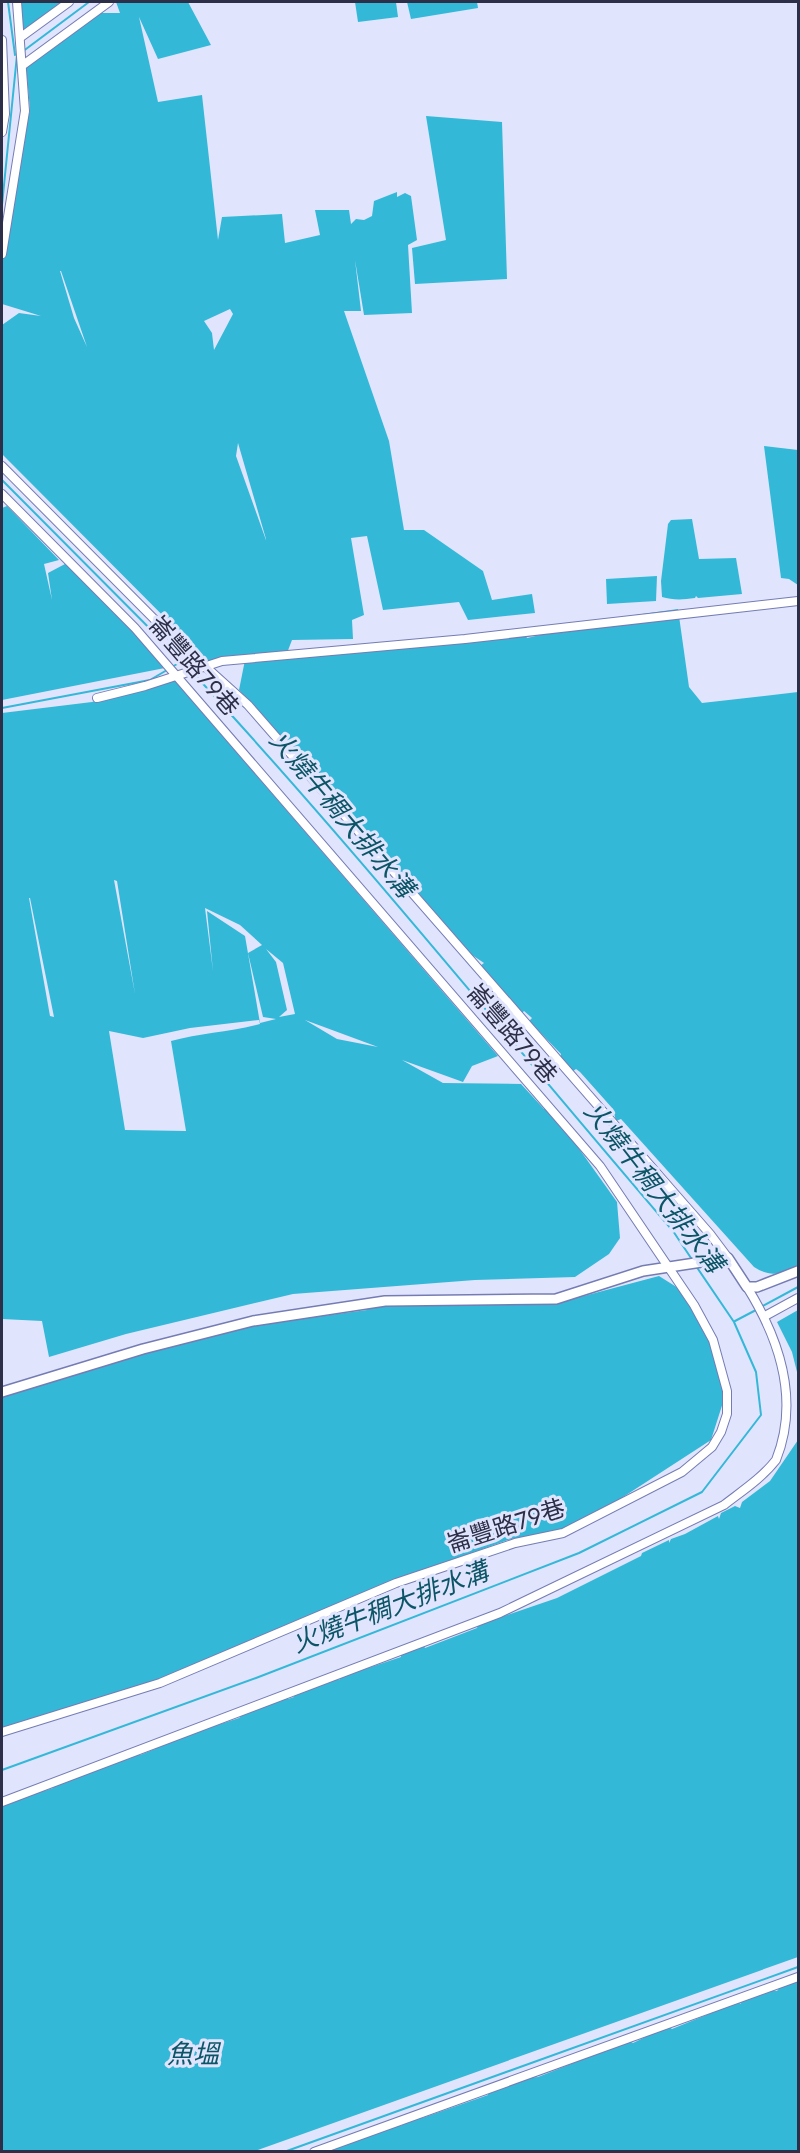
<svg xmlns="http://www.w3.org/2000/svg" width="800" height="2153" viewBox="0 0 800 2153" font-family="Jost,'Noto Sans TC',sans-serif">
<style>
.water{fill:#34b8d8;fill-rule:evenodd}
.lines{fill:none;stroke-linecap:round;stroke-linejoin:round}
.stream{stroke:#34b8d8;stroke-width:2}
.minor-casing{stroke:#757cb3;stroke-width:10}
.tertiary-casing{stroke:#757cb3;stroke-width:12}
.minor{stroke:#fff;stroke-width:8}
.tertiary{stroke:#fff;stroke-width:9}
.labels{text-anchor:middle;stroke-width:6;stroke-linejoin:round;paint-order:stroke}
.street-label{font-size:24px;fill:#2c2f47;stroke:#e0e4fd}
.water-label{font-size:26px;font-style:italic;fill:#0c5566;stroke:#e0e4fd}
</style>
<rect width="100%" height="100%" fill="#e0e4fd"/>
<g class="water">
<polygon points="19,2 65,2 24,32"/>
<path d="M116 2H188L211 45 158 59 139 17 158 102 202 95 218 240 222 217 282 214 285 243 320 235 315 210H349L351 224 356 219 364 220 372 216 374 201 397 192V197L405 193 411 196 417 240 408 245 412 313 364 315 355 260 361 311H344L389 441 404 530H424L483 571 492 600 532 594 535 613 468 620 459 602 383 610 367 536 351 538 364 615 352 620 353 639 292 640 287 653 211 664 2 454V325L19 313 41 316 2 304V252L30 109 26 66 100 13H120ZM60 271H61L87 347 74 318ZM230 309 233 314 214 350 212 333 204 321ZM238 443 266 539V540L236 456Z"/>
<polygon points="355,2 396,2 398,17 358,22"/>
<polygon points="407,2 477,2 478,8 411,19"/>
<polygon points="426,116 502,122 507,279 415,284 412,248 446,240"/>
<polygon points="764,446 798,450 798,585 789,579 781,578"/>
<polygon points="7,506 59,560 44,564 52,600 48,573 65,564 170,667 2,700 2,508"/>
<path d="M692 519 699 559 736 558 742 594 698 598 696 596 695 598C682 600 672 600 662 597L661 581 668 524 671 520Z"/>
<polygon points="657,576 656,601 607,604 606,579"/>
<path d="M678 609 689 687 702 703 798 692V1265C782 1274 771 1278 754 1267L621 1119 616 1121 613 1109 580 1072 576 1069 572 1072 560 1058 561 1054 529 1021 532 1018 524 1011 522 1013 480 966 484 963 472 955 399 871 395 862 393 863 239 690 245 660 523 628 527 638 562 630 563 633 567 630V632L585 629V622Z"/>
<path d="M171 676 498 1056 472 1066 463 1082 402 1060 443 1083 521 1084 544 1109 550 1108 617 1202 620 1238 609 1254 575 1277 475 1280 293 1294 126 1334 49 1357 42 1321 2 1319V713L92 702ZM114 880 117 881 135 994ZM29 898H30L54 1017 50 1016ZM205 908 240 925 262 945 248 953 263 1017 276 1019 260 1023 245 936 207 911 213 971ZM266 949 283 963 295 1014 279 1017 287 1010 276 962ZM259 1020 260 1024C230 1032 200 1033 171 1041L186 1131 125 1130 109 1031 143 1038 190 1028ZM305 1020 378 1047 337 1039Z"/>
<polygon points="659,1276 686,1293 719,1352 726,1393 711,1440 620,1499 559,1531 511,1539 418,1572 170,1675 89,1703 2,1729 2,1392 217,1330 367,1310 366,1300 462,1296 580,1297"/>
<polygon points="798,1310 798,1376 792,1352 777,1322"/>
<polygon points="798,1440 798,1957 255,2151 2,2152 2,1804 42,1788 44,1791 53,1788 54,1784 72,1777 73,1780 73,1777 82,1774 83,1776 84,1773 131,1758 140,1752 140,1755 155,1749 156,1745 239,1718 244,1713 279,1699 280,1702 281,1698 289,1695 288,1699 294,1697 293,1692 300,1693 328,1681 327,1684 330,1680 338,1678 339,1680 341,1677 401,1657 401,1654 424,1646 425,1648 477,1628 478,1625 557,1598 641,1556 642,1553 669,1540 669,1543 671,1539 685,1534 718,1516 719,1519 721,1513 735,1506 740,1508 742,1502 770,1481"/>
<polygon points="798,1980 798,2151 328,2152 399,2123 400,2126 421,2116 422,2118 488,2095 488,2091 527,2078 538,2077 629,2041 633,2043 668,2026 672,2029 738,2002 741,2004 740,2002 769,1990 777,1991 780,1987"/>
</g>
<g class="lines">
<g class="stream">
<polyline points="8,2 15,55"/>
<polyline points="22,52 89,2"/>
<polyline points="2,205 17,55"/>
<polyline points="2,480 190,669"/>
<polyline points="172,667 182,661"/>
<path d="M194 674C360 854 513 1045 673 1231L693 1261"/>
<polyline points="2,708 150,680 167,670"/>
<polyline points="761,1307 798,1287"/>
<polyline points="735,1321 756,1310"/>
<polyline points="2,1770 256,1678 579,1553 702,1492 761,1415 756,1372 734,1322 696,1266"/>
<polyline points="284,2152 798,1967"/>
</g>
<defs>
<g id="minor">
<polyline points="21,37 69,2"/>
<polyline points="2,40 5,114 2,132"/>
<polyline points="23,65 109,2"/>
<polyline points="2,254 25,111 17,2"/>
<polyline points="2,466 166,631 248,705 710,1234 728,1258"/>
<polyline points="2,494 135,628 600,1166 694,1305 713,1340 727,1391 727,1414 721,1432 712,1447 682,1472 563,1533 515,1543 396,1583 160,1683 2,1732"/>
<polyline points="97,698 145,686 222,661 465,639 798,601"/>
<polyline points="765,1316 798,1298"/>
<path d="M2 1802 500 1613 724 1505C742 1491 762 1478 776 1460 800 1400 780 1340 747 1287"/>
<polyline points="314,2152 798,1977"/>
</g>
<polyline id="tertiary" points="2,1392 143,1349 253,1321 385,1301 556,1299 643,1271 728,1258 747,1287 757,1287 798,1271"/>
</defs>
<use href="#minor" class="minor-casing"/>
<use href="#tertiary" class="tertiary-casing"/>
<use href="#minor" class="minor"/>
<use href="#tertiary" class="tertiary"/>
</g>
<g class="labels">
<g class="street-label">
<text transform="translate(194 666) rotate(49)" y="8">崙豐路79巷</text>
<text transform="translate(512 1034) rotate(49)" y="8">崙豐路79巷</text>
<text transform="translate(506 1526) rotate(-18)" y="8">崙豐路79巷</text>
</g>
<g class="water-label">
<text transform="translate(342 814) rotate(50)" y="9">火燒牛稠大排水溝</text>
<text transform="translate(654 1187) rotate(52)" y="9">火燒牛稠大排水溝</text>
<text transform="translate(390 1607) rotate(-21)" y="9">火燒牛稠大排水溝</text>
<text x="193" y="2063">魚塭</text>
</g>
</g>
<rect width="800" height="2153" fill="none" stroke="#2c2f47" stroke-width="6"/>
</svg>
